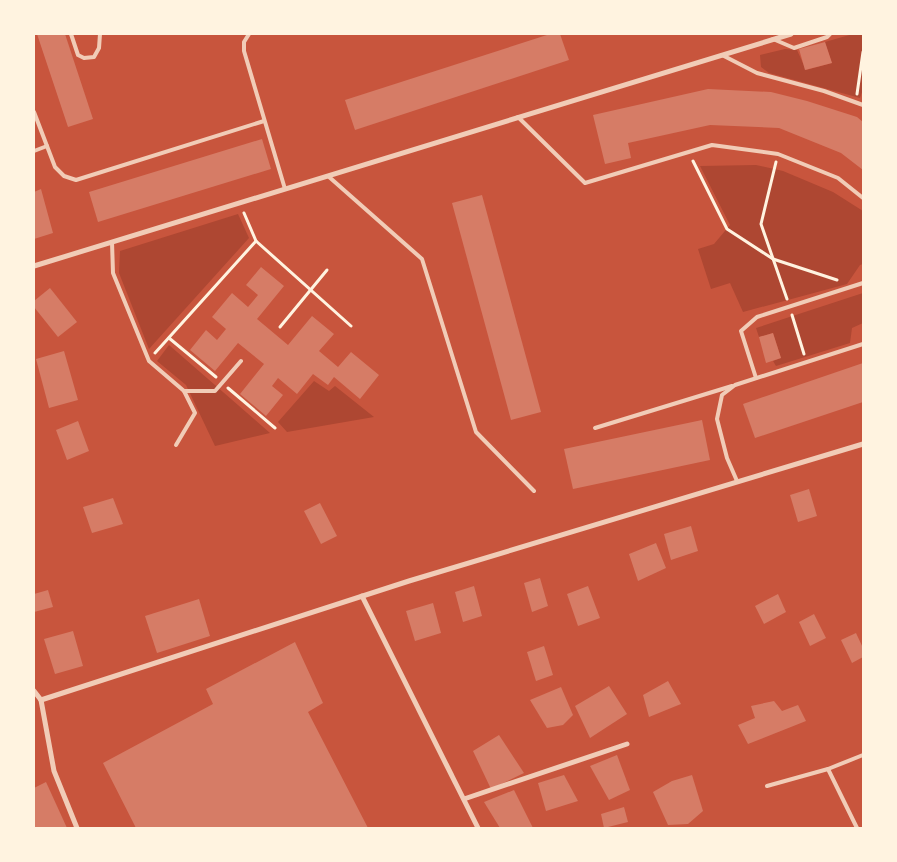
<svg xmlns="http://www.w3.org/2000/svg" width="897" height="862" viewBox="0 0 897 862" font-family="Rubik,sans-serif">
<style>
.green{fill:#ae4732}
.building{fill:#d67c66}
.lines{fill:none;stroke-linecap:round;stroke-linejoin:round}
.path{stroke:#fff3e0;stroke-width:3}
.service{stroke:#f1ccb7;stroke-width:4}
.minor{stroke:#f1ccb7;stroke-width:5}
</style>
<rect width="100%" height="100%" fill="#c8553d"/>
<g class="green">
<polygon points="853,34 863,34 863,89 860,98 769,73 761,67 760,55 785,49 797,50 806,70 832,63 825,42"/>
<polygon points="756,165 783,171 833,192 863,211 863,264 860,265 847,284 743,312 730,283 711,289 698,249 714,244 730,225 700,166"/>
<polygon points="238,214 249,238 149,349 119,273 120,251"/>
<polygon points="863,293 863,323 852,328 850,343 776,366 773,361 781,358 773,333 759,337 756,328"/>
<polygon points="169,345 270,433 215,446 186,385 157,361"/>
<polygon points="314,381 329,391 335,386 374,417 287,432 278,422"/>
</g>
<g class="building">
<polygon points="37,34 65,34 93,119 68,127"/>
<polygon points="550,34 560,34 569,60 355,130 345,100"/>
<polygon points="825,42 832,63 805,70 799,49"/>
<polygon points="708,89 771,92 807,101 857,117 863,122 863,170 841,153 779,128 710,125 628,143 631,158 605,164 593,115"/>
<polygon points="262,139 271,169 98,222 89,192"/>
<polygon points="41,189 53,233 34,239 34,192"/>
<polygon points="482,195 541,412 511,420 452,203"/>
<polygon points="261,267 284,286 257,319 288,345 312,316 334,334 319,351 338,367 351,352 379,375 360,399 334,377 328,385 313,374 297,394 278,378 272,386 283,395 266,416 240,394 264,364 238,343 215,371 190,350 206,330 217,340 226,329 212,317 232,293 248,307 258,295 246,285"/>
<polygon points="50,288 77,322 58,337 34,307 34,301"/>
<polygon points="773,333 781,358 766,363 759,337"/>
<polygon points="64,351 78,400 49,408 36,359"/>
<polygon points="863,363 863,402 755,438 743,404"/>
<polygon points="702,420 710,460 573,489 564,449"/>
<polygon points="78,421 89,451 67,460 56,430"/>
<polygon points="809,489 817,516 798,522 790,495"/>
<polygon points="113,498 123,524 92,533 83,507"/>
<polygon points="320,503 337,536 321,544 304,511"/>
<polygon points="691,526 698,551 671,560 664,534"/>
<polygon points="656,543 666,568 638,581 629,554"/>
<polygon points="540,578 548,606 532,612 524,583"/>
<polygon points="474,586 482,616 463,622 455,592"/>
<polygon points="588,586 600,618 578,626 567,594"/>
<polygon points="48,590 53,607 34,612 34,594"/>
<polygon points="778,594 786,612 764,624 755,606"/>
<polygon points="199,599 210,636 157,653 145,616"/>
<polygon points="433,603 441,633 415,641 406,611"/>
<polygon points="814,614 826,638 810,646 799,622"/>
<polygon points="73,631 83,666 55,674 44,639"/>
<polygon points="856,633 863,648 863,657 852,663 841,640"/>
<polygon points="295,642 323,703 308,712 368,828 136,828 103,763 213,704 206,689"/>
<polygon points="544,646 553,675 536,681 527,652"/>
<polygon points="668,681 681,704 649,717 643,695"/>
<polygon points="609,686 627,714 590,738 575,706"/>
<polygon points="561,687 573,715 563,725 547,728 530,700"/>
<polygon points="774,701 782,711 798,705 806,721 748,744 738,725 755,718 751,706"/>
<polygon points="499,735 524,773 491,789 473,751"/>
<polygon points="617,755 630,790 609,800 590,766"/>
<polygon points="564,775 578,801 546,811 538,783"/>
<polygon points="692,775 703,811 688,824 668,825 653,792 672,781"/>
<polygon points="46,782 67,828 34,828 34,788"/>
<polygon points="514,790 533,828 500,828 484,802"/>
<polygon points="624,807 628,822 604,828 601,814"/>
</g>
<g class="lines">
<g class="path">
<polyline points="857,94 863,52"/>
<polyline points="693,161 727,229 773,259 837,280"/>
<polyline points="776,162 761,224 787,299"/>
<polyline points="256,241 351,326"/>
<polyline points="792,315 804,354"/>
<polyline points="280,327 327,270"/>
<polyline points="169,338 216,377"/>
<polyline points="155,353 256,241 244,213"/>
<polyline points="228,388 275,428"/>
</g>
<g class="service">
<polyline points="71,34 78,55 84,58 94,57 99,48 100,34"/>
<polyline points="249,34 244,42 244,51 285,189"/>
<polyline points="773,39 794,48 827,37 830,34"/>
<polyline points="722,55 757,73 824,91 863,105"/>
<polyline points="34,112 55,167 64,176 76,180 264,121"/>
<polyline points="518,117 585,183 712,145 778,154 838,178 863,198"/>
<polyline points="34,151 47,146"/>
<polyline points="328,176 422,259 476,432 534,491"/>
<polyline points="112,242 113,273 149,361 184,391 215,391 241,361"/>
<polyline points="756,378 741,331 757,317 863,283"/>
<polyline points="595,428 732,386"/>
<polyline points="176,445 195,413 184,391"/>
<polyline points="737,481 727,458 717,419 722,395 735,385 863,344"/>
<polyline points="828,769 857,828"/>
<polyline points="767,786 828,769 863,755"/>
</g>
<g class="minor">
<polyline points="34,266 791,34"/>
<polyline points="362,596 478,828"/>
<polyline points="34,691 41,700"/>
<polyline points="41,700 409,581 863,444"/>
<polyline points="41,700 54,771 77,828"/>
<polyline points="464,799 627,744"/>
</g>
</g>
<rect width="897" height="862" fill="none" stroke="#fff3e0" stroke-width="70"/>
</svg>
